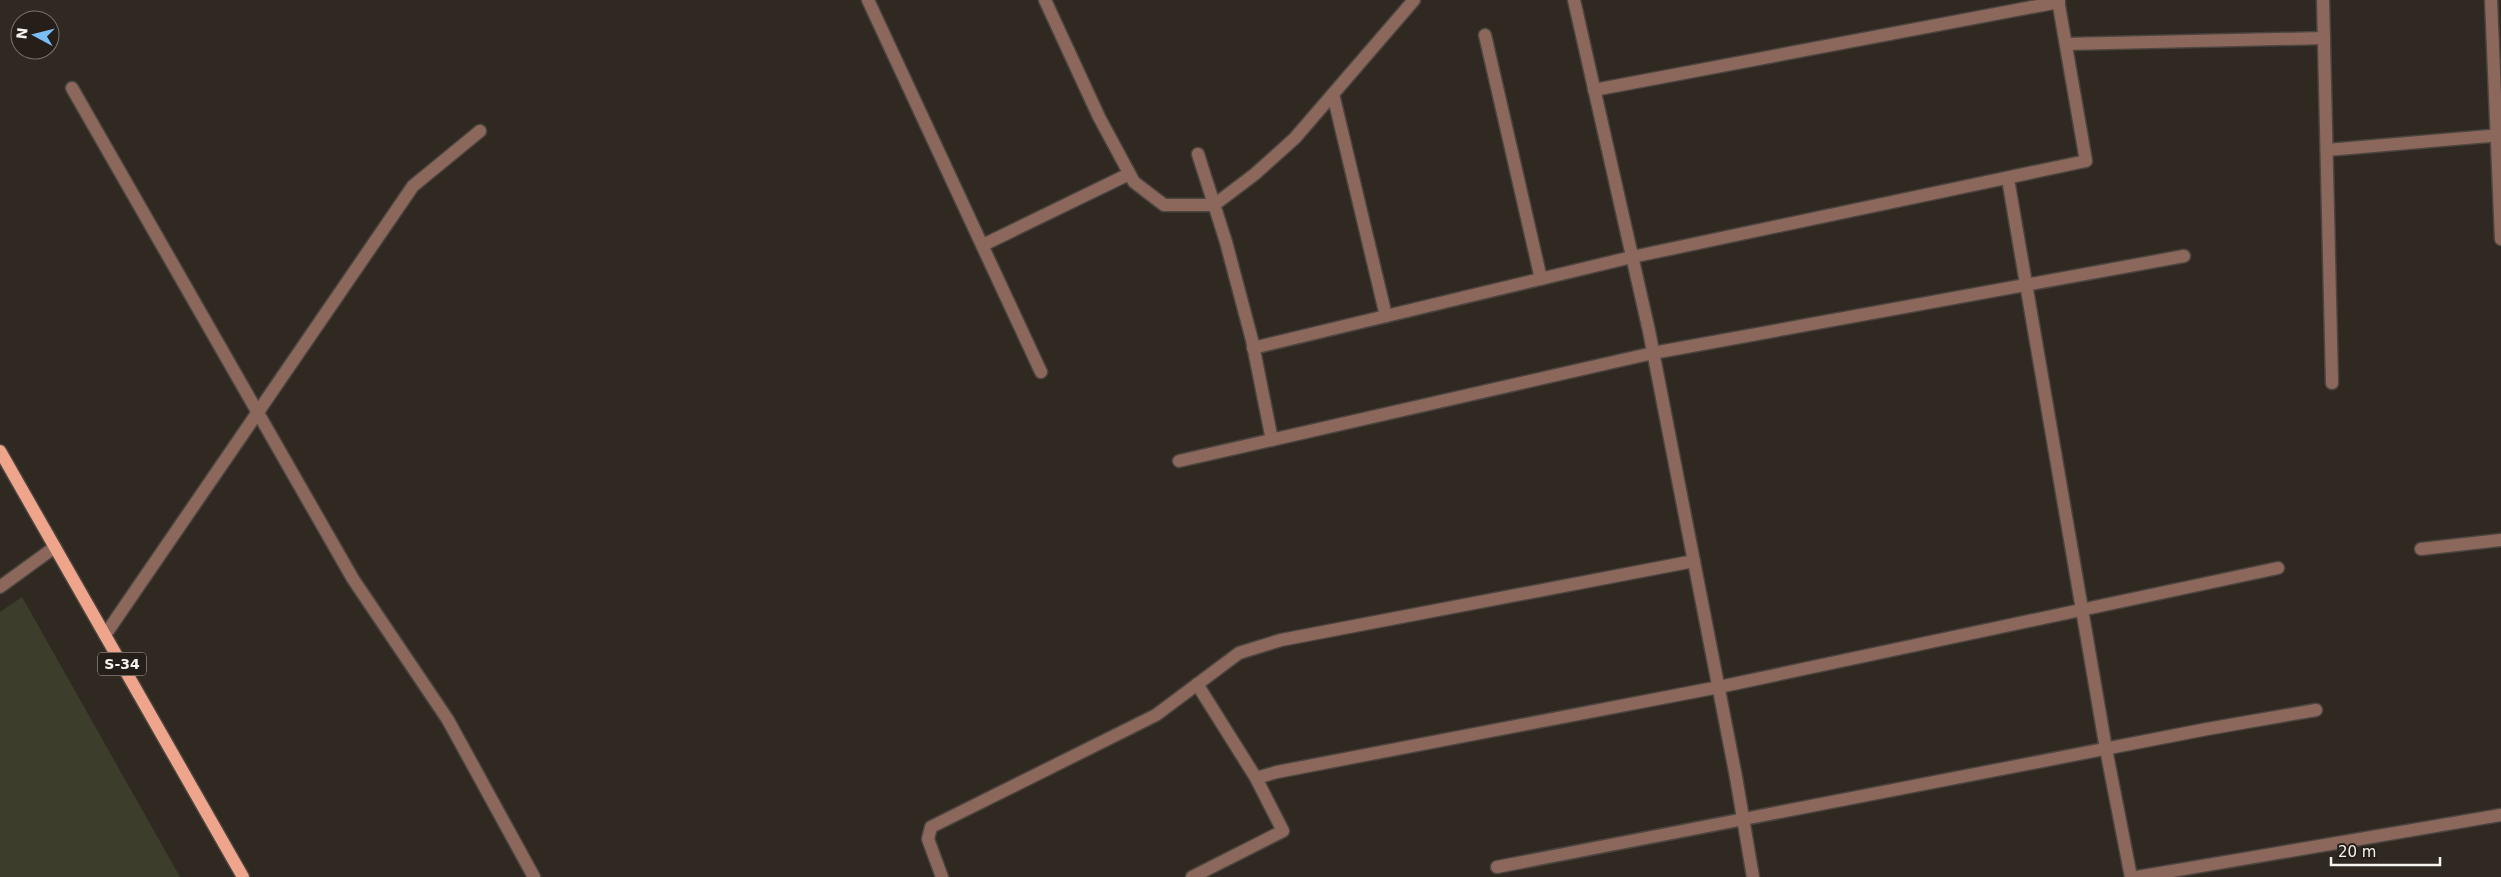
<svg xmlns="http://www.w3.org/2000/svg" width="2501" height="877" viewBox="0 0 2501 877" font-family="'DejaVu Sans',sans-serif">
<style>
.green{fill:#3c3e2b}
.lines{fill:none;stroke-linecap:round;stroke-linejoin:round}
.minor-casing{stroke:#4c453f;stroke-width:15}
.major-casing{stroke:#4c453f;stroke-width:15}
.minor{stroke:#8c685c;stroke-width:12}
.major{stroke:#eea58c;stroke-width:12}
.labels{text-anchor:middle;stroke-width:4;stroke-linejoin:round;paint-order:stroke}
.shield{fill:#261f19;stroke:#b8b3ae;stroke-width:1}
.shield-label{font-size:14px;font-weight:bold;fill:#f7f3ee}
</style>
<rect width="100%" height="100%" fill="#302922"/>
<polygon class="green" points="22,597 180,877 0,877 0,612"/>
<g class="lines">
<defs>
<g id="minor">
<polyline points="868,0 1041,372"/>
<polyline points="1045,0 1099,117 1134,182 1164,205 1214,205 1255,174 1295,138 1414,0"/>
<polyline points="1574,0 1649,331 1736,777 1753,877"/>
<polyline points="2323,0 2332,383"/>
<polyline points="2491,0 2501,239"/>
<polyline points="1485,35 1541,279"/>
<polyline points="2066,44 2324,38"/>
<polyline points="72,88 353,579 448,720 534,877"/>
<polyline points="1594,90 2059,2"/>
<polyline points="1333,94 1386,316"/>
<polyline points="2327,150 2501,135"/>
<polyline points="1198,154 1226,242 1252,340 1272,440"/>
<polyline points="2008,179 2106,749 2131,877"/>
<polyline points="983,245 1129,174"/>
<polyline points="1253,348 1632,257 2086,161 2058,0"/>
<polyline points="1179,461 1653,353 2184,256"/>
<polyline points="2421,549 2501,540"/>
<polyline points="0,587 55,547"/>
<polyline points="105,635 413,186 480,131"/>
<polyline points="1256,778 1277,772 1719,687 2278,568"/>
<polyline points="1497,867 2207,729 2316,710"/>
<polyline points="942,877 928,839 931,827 1156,715 1239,653 1281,640 1694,561"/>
<polyline points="1192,877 1283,831 1256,778 1197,684"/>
<polyline points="2137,877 2501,815"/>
</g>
<polyline id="major" points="0,451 243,877"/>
</defs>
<use href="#minor" class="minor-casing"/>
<use href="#major" class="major-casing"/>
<use href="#minor" class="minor"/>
<use href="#major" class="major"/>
</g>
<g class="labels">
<rect class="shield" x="98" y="652.5" width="48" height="23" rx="4"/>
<g class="shield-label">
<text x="122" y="669">S-34</text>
</g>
</g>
<g transform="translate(35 35) rotate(277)"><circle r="24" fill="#261f19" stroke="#7a746e"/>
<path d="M0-4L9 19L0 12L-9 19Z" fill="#7abff8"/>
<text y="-8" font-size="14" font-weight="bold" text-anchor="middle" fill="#f7f3ee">N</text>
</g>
<path d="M2331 857v8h109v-8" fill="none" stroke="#f7f3ee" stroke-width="2.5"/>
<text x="2338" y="857" font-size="15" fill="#f7f3ee" stroke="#261f19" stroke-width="4" paint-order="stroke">20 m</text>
</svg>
